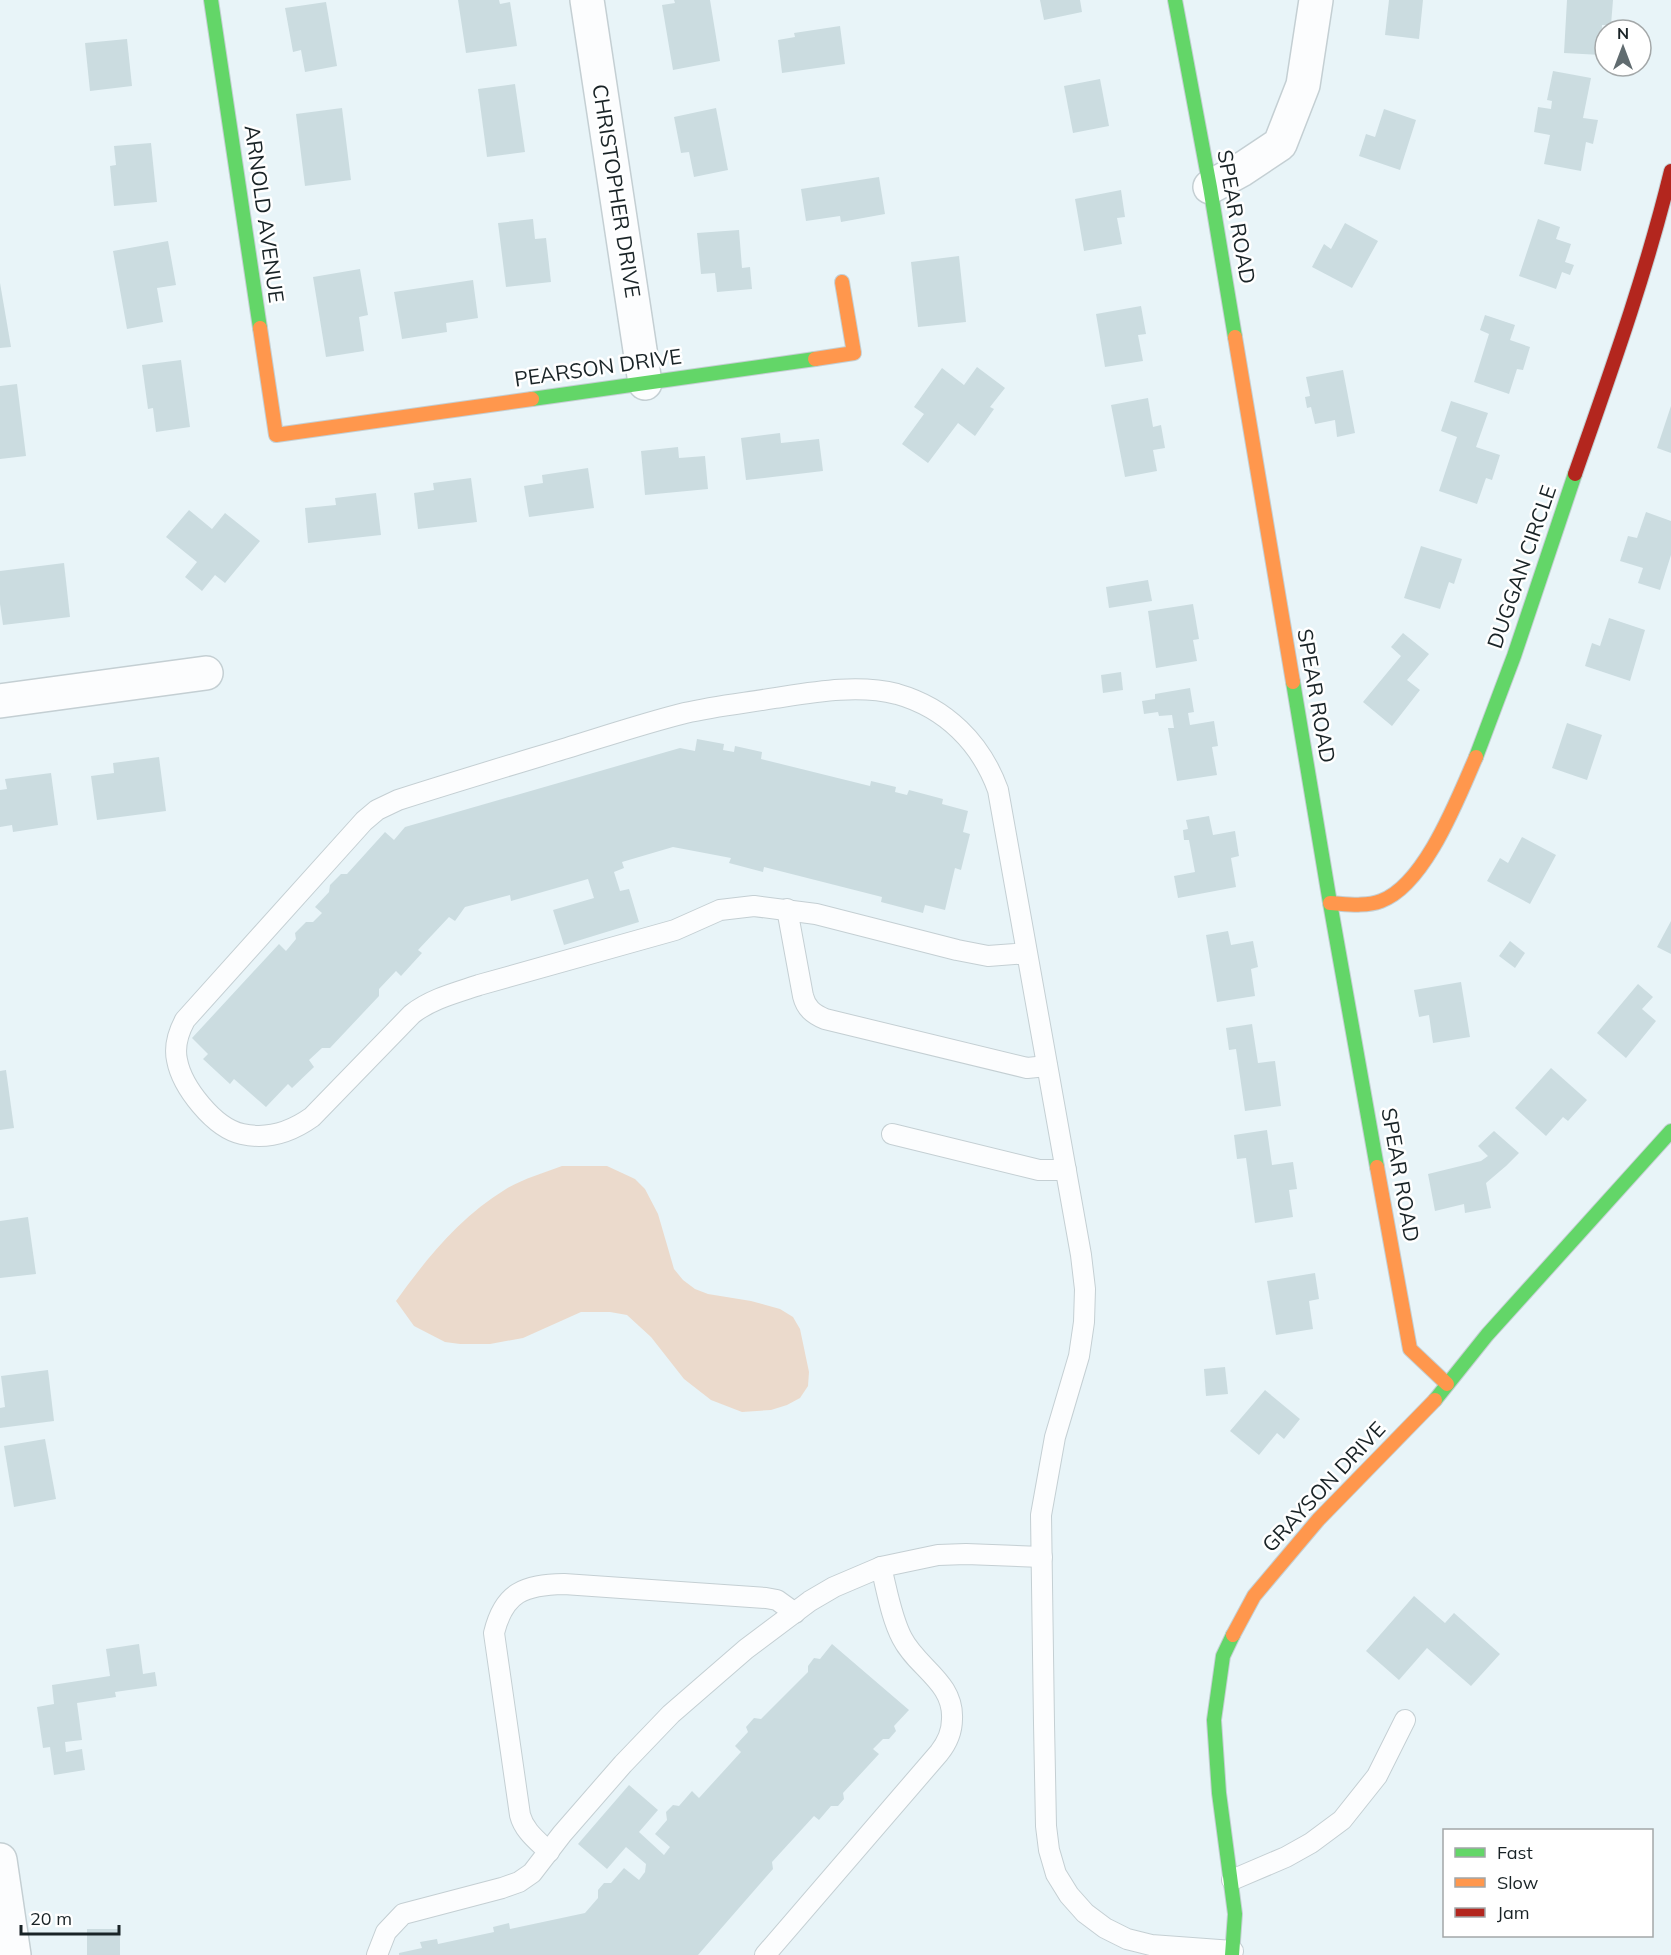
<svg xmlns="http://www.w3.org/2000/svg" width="1671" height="1955" viewBox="0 0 1671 1955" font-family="Mulish,sans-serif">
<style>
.green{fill:#ebdacc}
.building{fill:#cbdce0}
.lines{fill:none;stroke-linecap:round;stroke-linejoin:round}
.lane-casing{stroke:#c4cfd3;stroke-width:22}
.street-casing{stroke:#c4cfd3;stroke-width:36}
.fast-casing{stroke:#c4cfd3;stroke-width:16}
.slow-casing{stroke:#c4cfd3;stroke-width:16}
.jam-casing{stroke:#c4cfd3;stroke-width:16}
.lane{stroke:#fcfdfe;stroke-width:20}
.street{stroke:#fcfdfe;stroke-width:33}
.fast{stroke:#63d668;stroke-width:14}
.slow{stroke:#ff974d;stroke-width:14}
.jam{stroke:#b3261e;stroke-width:14}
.labels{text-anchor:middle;stroke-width:5;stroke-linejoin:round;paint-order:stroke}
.street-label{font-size:21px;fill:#192326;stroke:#fff}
</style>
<rect width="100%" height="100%" fill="#e8f4f8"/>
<path class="green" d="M562 1166H607L635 1179 645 1189 658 1214 674 1269 683 1280 695 1289 708 1294 751 1301 780 1309 793 1317 800 1329 809 1372 808 1386 800 1398 787 1405 771 1410 742 1412 711 1400 684 1379 651 1337 627 1315 610 1312H581L523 1338 490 1344H460L445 1342 414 1326 396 1301C427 1258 460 1217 506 1189 523 1179 543 1173 562 1166Z"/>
<g class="building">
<polygon points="458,0 499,0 500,4 510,2 517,46 466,53"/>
<polygon points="674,0 710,0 720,61 673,70 662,5 675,3"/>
<polygon points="1040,0 1080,0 1082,12 1044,20"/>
<polygon points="1389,0 1423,0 1419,39 1385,35"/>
<polygon points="1567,0 1613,0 1611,25 1602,25 1601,55 1564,53"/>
<polygon points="326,2 337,66 305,72 301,50 293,52 285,8"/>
<polygon points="840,26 845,64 782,73 778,40 795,37 794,33"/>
<polygon points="127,39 132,86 90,91 85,43"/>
<polygon points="1553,71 1591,78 1583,118 1598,120 1593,144 1586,142 1581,171 1544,164 1550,135 1534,132 1538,107 1551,109 1552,101 1547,100"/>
<polygon points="1100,79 1109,126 1073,133 1064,86"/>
<polygon points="515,84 525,152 487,157 478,89"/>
<polygon points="342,108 351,180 305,186 296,114"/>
<polygon points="716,108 728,170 694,177 689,152 681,153 674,117"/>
<polygon points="1384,109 1416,120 1400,170 1359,156 1366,134 1375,137"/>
<polygon points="151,143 157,202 114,206 110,166 116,165 114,146"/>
<polygon points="879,177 885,214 841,222 840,216 806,221 801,189"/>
<polygon points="1121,190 1125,217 1117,218 1122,244 1084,251 1075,199"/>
<polygon points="533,219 535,239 546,238 551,282 506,287 498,223"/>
<polygon points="1538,219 1560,227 1556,239 1571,244 1565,262 1574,265 1570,275 1562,272 1556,289 1519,276"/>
<polygon points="1345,223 1378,241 1352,288 1312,267 1324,244 1331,249"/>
<polygon points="739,230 742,268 750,267 752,289 717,292 715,273 701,274 697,233"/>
<polygon points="168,241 176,285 157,288 163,322 127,329 113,251"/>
<polygon points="959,256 966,322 918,327 911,262"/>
<polygon points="360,269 368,315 359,317 364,351 326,357 313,277"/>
<polygon points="473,280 478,318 446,323 447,332 402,339 394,292"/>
<polygon points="0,283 11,347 0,348"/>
<polygon points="1141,306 1146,334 1138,335 1143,361 1105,367 1096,314"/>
<polygon points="1485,315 1515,325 1510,340 1530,347 1523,370 1517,369 1509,394 1474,382 1489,334 1480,330"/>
<polygon points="181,360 190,427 156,432 153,408 148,409 142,365"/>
<polygon points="977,367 1005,388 990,407 994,409 975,436 958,423 928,463 902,444 924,414 914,407 942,368 964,385"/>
<polygon points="1343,370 1355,433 1337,437 1335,420 1315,424 1311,407 1307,408 1305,397 1310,396 1306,377"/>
<polygon points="17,384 26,456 0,459 0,386"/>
<polygon points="1148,398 1153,427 1161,425 1165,448 1153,450 1157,471 1125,477 1111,405"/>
<polygon points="1451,401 1488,413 1476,447 1500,455 1492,480 1486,478 1477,504 1439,491 1457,437 1441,431"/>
<polygon points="1671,406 1671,453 1657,448"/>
<polygon points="780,433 781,443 819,439 823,471 746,480 741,438"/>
<polygon points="678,447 679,458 705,456 708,489 645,495 641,451"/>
<polygon points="588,468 594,508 529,517 524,486 543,483 542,475"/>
<polygon points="471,478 477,522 418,529 414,493 434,490 433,483"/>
<polygon points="376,493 381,535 308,543 305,508 336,505 335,498"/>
<polygon points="189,510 212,529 225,513 260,541 225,583 215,575 202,591 185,577 197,562 166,537"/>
<polygon points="1646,512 1671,521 1671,555 1660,590 1638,583 1643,568 1620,561 1628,536 1637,538"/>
<polygon points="1421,546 1462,559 1454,584 1449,582 1440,609 1404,598"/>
<polygon points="64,563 70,617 3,625 0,604 0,571"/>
<polygon points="1148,580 1152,601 1109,608 1106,587"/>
<polygon points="1193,604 1199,639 1193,640 1197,661 1156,668 1148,611"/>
<polygon points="1609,618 1645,630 1630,681 1585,666 1592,643 1600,646"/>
<polygon points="1403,633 1429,654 1407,680 1420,690 1392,726 1363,702 1401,656 1391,647"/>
<polygon points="1121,672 1123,690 1103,693 1101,675"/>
<polygon points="1190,688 1194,712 1188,713 1190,725 1214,721 1218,746 1212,747 1217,775 1177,781 1168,728 1174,728 1172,715 1159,716 1158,712 1144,714 1142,701 1155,699 1155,694"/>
<polygon points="1567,723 1602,735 1587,780 1552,768"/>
<polygon points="697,739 724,744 723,750 734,752 735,746 762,752 761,759 870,786 871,781 896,787 895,792 907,795 909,790 943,799 942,804 968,811 963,832 970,834 961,870 955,868 945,910 925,905 923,913 881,902 882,897 764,867 763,872 729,863 731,858 673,847 622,862 624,868 614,872 620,891 629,889 639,922 564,945 553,910 594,898 588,879 511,901 510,895 465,907 455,921 449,917 418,950 422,953 401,976 396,971 379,989 379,996 330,1048 322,1048 309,1060 314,1067 292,1088 288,1084 266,1107 234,1079 230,1084 203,1059 208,1054 192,1038 279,944 286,951 296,939 295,933 306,922 313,922 322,913 315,907 329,892 330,885 341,874 347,874 385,832 394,840 405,827 680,748 695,751"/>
<polygon points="159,757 166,811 97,820 91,776 114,773 113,763"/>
<polygon points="51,773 58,825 13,832 12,825 0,827 0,790 7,789 5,779"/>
<polygon points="1209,816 1213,835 1235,831 1239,856 1231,858 1236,887 1178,898 1174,876 1195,872 1189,840 1184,840 1183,830 1188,829 1186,820"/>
<polygon points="1522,837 1556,855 1530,904 1487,881 1500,858 1508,863"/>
<polygon points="1671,921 1671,954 1657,947"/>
<polygon points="1228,931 1231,945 1253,941 1258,967 1251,969 1255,996 1217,1002 1206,935"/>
<polygon points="1510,941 1525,953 1515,968 1499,956"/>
<polygon points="1461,982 1470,1037 1433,1043 1429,1015 1419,1017 1414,990"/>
<polygon points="1638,984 1653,997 1642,1009 1656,1021 1626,1058 1597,1033"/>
<polygon points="1252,1024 1258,1063 1275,1061 1281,1106 1245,1111 1236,1049 1229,1050 1226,1028"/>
<polygon points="1551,1068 1587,1100 1568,1121 1563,1117 1546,1136 1515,1108"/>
<polygon points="6,1070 14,1128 0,1130 0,1071"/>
<polygon points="1267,1130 1272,1165 1293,1162 1297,1189 1289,1190 1293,1217 1255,1223 1246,1158 1237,1159 1234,1135"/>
<polygon points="1494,1131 1519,1153 1506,1166 1486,1183 1491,1208 1465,1213 1464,1204 1435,1211 1428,1174 1481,1161 1488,1156 1478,1146"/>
<polygon points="28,1217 36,1274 0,1278 0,1221"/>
<polygon points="1315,1273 1319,1299 1309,1301 1313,1329 1276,1335 1267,1281"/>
<polygon points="1225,1367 1228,1394 1206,1396 1204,1369"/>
<polygon points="48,1370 54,1421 0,1428 0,1408 5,1407 1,1376"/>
<polygon points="1265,1390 1300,1419 1284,1439 1277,1433 1259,1455 1230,1431"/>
<polygon points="45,1439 56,1499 14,1507 4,1446"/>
<polygon points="1414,1596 1445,1623 1454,1613 1500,1654 1471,1686 1427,1648 1399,1680 1366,1651"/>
<polygon points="139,1644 143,1674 155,1672 157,1686 115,1692 116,1697 77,1703 82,1740 65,1742 66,1752 82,1749 85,1770 54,1775 50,1747 43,1748 37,1707 54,1704 52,1685 110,1676 106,1649"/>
<polygon points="832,1644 909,1710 894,1726 896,1731 889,1739 883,1739 873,1749 879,1754 843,1793 844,1799 838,1806 831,1806 819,1820 814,1816 772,1862 773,1869 698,1955 399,1955 399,1953 422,1948 420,1942 437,1939 438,1944 494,1932 493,1927 509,1923 510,1929 585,1913 598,1898 598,1890 604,1883 611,1883 624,1868 639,1880 645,1872 646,1864 626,1847 607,1869 578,1844 629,1785 658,1810 639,1832 664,1855 670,1847 655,1834 667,1820 666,1812 673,1805 679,1806 692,1791 699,1798 741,1752 735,1746 748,1732 746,1727 754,1718 761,1719 808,1672 808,1666 814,1658 820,1659"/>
<rect x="87" y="1929" width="33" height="26"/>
</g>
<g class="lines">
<defs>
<g id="lane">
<path d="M787 909 803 996C806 1008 813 1014 825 1019L1027 1068 1047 1066"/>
<path d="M1027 953 988 956 957 950 816 914 754 906 720 910 675 930 479 985C455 993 431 999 412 1014L312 1117C291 1132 268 1140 242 1134 214 1128 182 1087 177 1060 174 1046 178 1033 185 1020L364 821 377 810 398 800C454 782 511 765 567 748 606 736 645 723 685 713 715 706 745 703 775 698 814 692 858 684 897 694 946 708 981 743 998 790L1081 1255 1085 1289 1084 1322 1079 1356 1055 1437 1041 1515 1044 1723 1046 1826 1049 1850 1056 1874 1069 1895 1085 1913 1105 1928 1127 1939 1151 1945 1233 1951"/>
<polyline points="892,1134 1039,1170 1066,1170"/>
<path d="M549 1852C538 1841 524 1831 520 1815L494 1633C504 1592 524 1585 564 1584L766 1598 777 1600 795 1613"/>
<polyline points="1232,1880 1286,1857 1311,1843 1342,1820 1377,1776 1405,1720"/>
<polyline points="377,1955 386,1932 403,1914 502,1888 519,1882 532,1873 562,1834 623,1764 671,1714 746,1649 810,1601 834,1587 881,1567 938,1555 966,1554 1042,1557"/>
<path d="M765 1955 939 1753C947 1743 952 1732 952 1719 954 1682 917 1668 902 1638 891 1617 887 1590 881 1567"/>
</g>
<g id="street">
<polyline points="587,0 645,383"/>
<polyline points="1210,187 1241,170 1280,144 1303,85 1316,0"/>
<polyline points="0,701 206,673"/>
<polyline points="0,1860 14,1955"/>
</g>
<g id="fast">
<polyline points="211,0 260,328"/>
<polyline points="1175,0 1210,187 1235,337"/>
<polyline points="532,399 815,359"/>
<polyline points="1293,682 1330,903 1377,1167"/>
<polyline points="1476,757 1514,656 1575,474"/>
<polyline points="1435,1400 1487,1335 1671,1131"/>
<polyline points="1232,1955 1235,1914 1219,1793 1214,1720 1223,1656 1233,1635"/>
</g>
<g id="slow">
<polyline points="260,328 276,435 532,399"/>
<polyline points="1235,337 1293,682"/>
<polyline points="815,359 854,353 842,282"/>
<path d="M1330 903C1347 904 1365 907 1381 901 1425 885 1458 798 1476 757"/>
<polyline points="1377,1167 1410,1349 1447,1384"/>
<polyline points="1233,1635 1254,1596 1318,1520 1435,1400"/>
</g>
<path id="jam" d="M1575 474C1610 374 1646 274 1671 171"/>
</defs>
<use href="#lane" class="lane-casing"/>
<use href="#street" class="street-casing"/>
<use href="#fast" class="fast-casing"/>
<use href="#slow" class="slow-casing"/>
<use href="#jam" class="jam-casing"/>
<use href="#lane" class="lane"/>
<use href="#street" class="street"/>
<use href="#fast" class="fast"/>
<use href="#slow" class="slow"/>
<use href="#jam" class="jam"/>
</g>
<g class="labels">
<g class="street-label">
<text transform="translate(616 191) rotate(81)" y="7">CHRISTOPHER DRIVE</text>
<text transform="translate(264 214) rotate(82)" y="7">ARNOLD AVENUE</text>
<text transform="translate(1236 217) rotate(80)" y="7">SPEAR ROAD</text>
<text transform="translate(598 368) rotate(-8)" y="7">PEARSON DRIVE</text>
<text transform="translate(1522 567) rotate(-71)" y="7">DUGGAN CIRCLE</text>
<text transform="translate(1316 696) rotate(80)" y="7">SPEAR ROAD</text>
<text transform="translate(1400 1175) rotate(80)" y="7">SPEAR ROAD</text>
<text transform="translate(1324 1487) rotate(-47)" y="7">GRAYSON DRIVE</text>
</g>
</g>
<rect x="1443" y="1829" width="210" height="108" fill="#ffffff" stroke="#a3a7a8" stroke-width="1.5"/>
<rect x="1455" y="1848" width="30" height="9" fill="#63d668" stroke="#a3a7a8" stroke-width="1.5"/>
<text x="1497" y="1859" font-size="18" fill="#192326">Fast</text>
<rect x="1455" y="1878" width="30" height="9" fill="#ff974d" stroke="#a3a7a8" stroke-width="1.5"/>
<text x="1497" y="1889" font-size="18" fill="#192326">Slow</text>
<rect x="1455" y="1908" width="30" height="9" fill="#b3261e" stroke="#a3a7a8" stroke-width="1.5"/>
<text x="1497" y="1919" font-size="18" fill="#192326">Jam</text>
<g transform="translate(1623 48)"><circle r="28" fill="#ffffff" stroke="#a3a7a8" stroke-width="1.5"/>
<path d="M0-4.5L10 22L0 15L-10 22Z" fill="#616c70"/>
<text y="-9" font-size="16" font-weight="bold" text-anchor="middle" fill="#192326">N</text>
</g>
<path d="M21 1925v9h98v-9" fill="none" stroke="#192326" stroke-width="3"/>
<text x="30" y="1925" font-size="18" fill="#192326" stroke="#ffffff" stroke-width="4.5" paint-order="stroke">20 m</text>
</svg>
